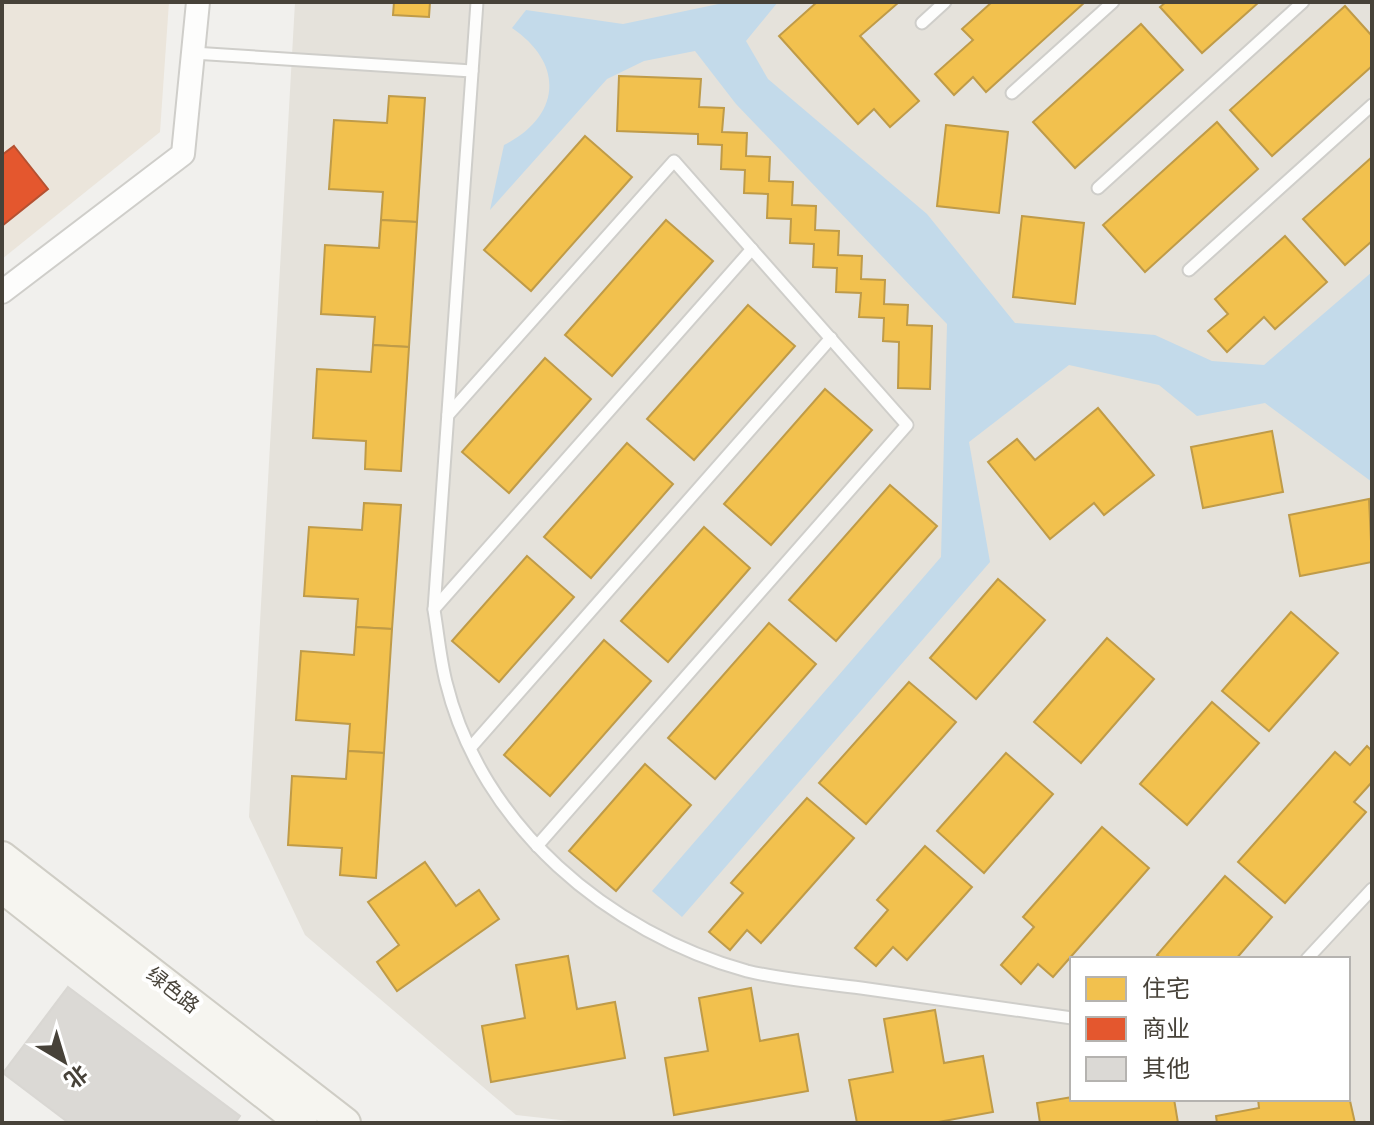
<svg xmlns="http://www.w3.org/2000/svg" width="1374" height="1125" viewBox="0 0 1374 1125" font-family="'DejaVu Sans','Noto Sans SC',sans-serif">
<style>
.residential{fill:#e5e2db;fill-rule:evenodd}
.commercial{fill:#ebe5db}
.water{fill:#c3daea}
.homes{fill:#f2c14e;stroke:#bf9b48;stroke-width:2}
.shops{fill:#e4572e;stroke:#b55131;stroke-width:2}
.building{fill:#dbd9d5;stroke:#d9d7d3;stroke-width:2}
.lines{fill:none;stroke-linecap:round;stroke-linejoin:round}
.service-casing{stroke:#cfceca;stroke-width:15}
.minor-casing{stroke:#cfceca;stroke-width:26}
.secondary-casing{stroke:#cfcdc5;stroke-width:34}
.service{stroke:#fdfdfc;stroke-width:11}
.minor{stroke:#fdfdfc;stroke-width:22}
.secondary{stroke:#f6f5f0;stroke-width:30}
.labels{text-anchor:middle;stroke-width:8;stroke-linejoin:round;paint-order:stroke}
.street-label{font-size:20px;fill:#474239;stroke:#fff}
</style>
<rect width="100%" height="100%" fill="#f1f0ed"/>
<path class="residential" d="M295 2H1372V1123H587L516 1115 305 935 249 817ZM1072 959H1348V1099H1072Z"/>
<polygon class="commercial" points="2,2 169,2 160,132 2,259"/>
<path class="water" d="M728 2H778L746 41 768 79 927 214 1015 323 1155 335 1212 361 1264 365 1372 272V482L1265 403 1197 416 1159 385 1069 365 969 442 990 562 682 917 652 891 941 557 947 324 736 104 695 51 644 61 607 79 490 210 504 145C561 116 565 64 512 28L526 10 623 24Z"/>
<g class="homes">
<polygon points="394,2 430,2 429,17 393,15"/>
<polygon points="817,2 899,2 860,36 919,101 890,127 874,109 858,124 779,36"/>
<polygon points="992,2 1085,2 986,92 973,77 954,95 935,74 973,40 962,29"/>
<polygon points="1166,2 1259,2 1202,53 1160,7"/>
<polygon points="1345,6 1372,36 1372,66 1272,156 1230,110"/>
<polygon points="1141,24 1183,70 1075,168 1033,122"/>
<polygon points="619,76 701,79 699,107 724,108 722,132 747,133 746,156 770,157 769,181 793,182 792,205 816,206 815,230 839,231 838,255 862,256 861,279 885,280 884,304 908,305 907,325 932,326 930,389 898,388 899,342 883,341 884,318 859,317 861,293 836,292 837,268 813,267 814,244 790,243 791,219 767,218 768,194 744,193 745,170 721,169 722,145 698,144 698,134 617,131"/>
<polygon points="389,96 425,98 417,222 381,220 383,192 329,189 334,120 387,123"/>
<polygon points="1217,122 1258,169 1145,272 1103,225"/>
<polygon points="946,125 1008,132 999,213 937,206"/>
<polygon points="585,136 632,177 531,291 484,250"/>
<polygon points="1372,157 1372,241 1345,265 1303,219"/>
<polygon points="1022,216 1084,223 1075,304 1013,297"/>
<polygon points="381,220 417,222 409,347 373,345 375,317 321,314 325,245 379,248"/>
<polygon points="666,220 713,261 612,376 565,335"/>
<polygon points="1285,236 1327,282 1275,329 1264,317 1227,352 1208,331 1228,314 1215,299"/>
<polygon points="748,305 795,346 694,460 647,419"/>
<polygon points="373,345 409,347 401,471 365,469 366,441 313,438 317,369 371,372"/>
<polygon points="545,358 591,399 509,493 462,452"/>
<polygon points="825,389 872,430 771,545 724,504"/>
<polygon points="1098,408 1154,475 1104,515 1094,503 1050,539 988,462 1017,439 1035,460"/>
<polygon points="1272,431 1283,492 1203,508 1191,447"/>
<polygon points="627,443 673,484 591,578 544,537"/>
<polygon points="890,485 937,526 836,641 789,600"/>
<polygon points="1369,499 1372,562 1300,576 1289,515"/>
<polygon points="364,503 401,505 392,629 356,627 358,599 304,596 309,527 362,530"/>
<polygon points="704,527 750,568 668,662 621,621"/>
<polygon points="527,556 574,597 499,682 452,641"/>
<polygon points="998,579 1045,620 976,699 930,658"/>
<polygon points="1291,612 1338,653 1269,731 1222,691"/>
<polygon points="769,623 816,664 715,779 668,738"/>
<polygon points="356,627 392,629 384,753 348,751 350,724 296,720 301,651 354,655"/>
<polygon points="1107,638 1154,679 1081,763 1034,722"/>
<polygon points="604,640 651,681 550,796 504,755"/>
<polygon points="909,682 956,722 866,824 819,783"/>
<polygon points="1212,702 1259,743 1187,825 1140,784"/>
<polygon points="1367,746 1372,751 1372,782 1354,802 1366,812 1285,903 1238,862 1335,752 1350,765"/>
<polygon points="348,751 384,753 376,878 340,875 342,848 288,845 292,776 346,779"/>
<polygon points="1006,753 1053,794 984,873 937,831"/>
<polygon points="645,764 691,805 616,891 569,851"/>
<polygon points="807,798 854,838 761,943 747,930 730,950 709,932 743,893 731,883"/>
<polygon points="1102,827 1149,868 1053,977 1038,964 1021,984 1001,965 1034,927 1023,917"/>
<polygon points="925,846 972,887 907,960 893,947 876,966 855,948 888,910 877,900"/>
<polygon points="425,862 456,906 479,890 499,919 397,991 377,962 399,945 368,902"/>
<polygon points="1225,876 1272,917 1236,959 1162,959 1157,955"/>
<polygon points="568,956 577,1009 615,1002 625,1058 491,1082 482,1026 525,1018 516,965"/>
<polygon points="751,988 760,1041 798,1034 808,1091 674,1115 665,1058 708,1051 699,998"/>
<polygon points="935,1010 944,1063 983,1056 993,1112 933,1123 857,1123 849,1080 893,1072 884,1019"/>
<polygon points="1348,1092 1355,1123 1217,1123 1216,1116 1259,1108 1258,1099 1348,1099"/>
<polygon points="1072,1097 1174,1099 1178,1123 1040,1123 1037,1103"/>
</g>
<polygon class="shops" points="14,146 48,189 2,226 2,155"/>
<polygon class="building" points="68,987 240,1116 235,1123 69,1123 3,1073"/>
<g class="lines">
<defs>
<g id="service">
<path d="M477 2 434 610C438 634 440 658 446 682 481 826 609 933 747 971 784 980 824 983 861 988 932 998 1002 1008 1072 1018"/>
<polyline points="922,23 945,2"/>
<polyline points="193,53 472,71"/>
<polyline points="1012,93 1113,2"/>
<polyline points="1098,188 1303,2"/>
<polyline points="1189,270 1372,105"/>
<polyline points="448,415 674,161 907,425 537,846"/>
<polyline points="434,609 752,249"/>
<polyline points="471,747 831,338"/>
<polyline points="1307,959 1372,889"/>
</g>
<polyline id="minor" points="2,292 183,154 198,2"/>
<g id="secondary">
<polyline points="2,857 345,1123"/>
<polyline points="2,887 302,1123"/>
</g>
</defs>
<use href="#service" class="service-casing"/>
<use href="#minor" class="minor-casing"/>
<use href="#secondary" class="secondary-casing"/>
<use href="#service" class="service"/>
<use href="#minor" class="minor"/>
<use href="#secondary" class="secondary"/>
</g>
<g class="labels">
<g class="street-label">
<text transform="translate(173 990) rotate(38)" y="7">绿色路</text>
</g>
</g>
<rect width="1374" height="1125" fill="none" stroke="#474239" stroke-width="8"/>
<rect x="1070" y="957" width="280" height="144" fill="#ffffff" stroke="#b5b3b0" stroke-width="2"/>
<rect x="1086" y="977" width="40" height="24" fill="#f2c14e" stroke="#b5b3b0" stroke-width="2"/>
<text x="1142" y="997" font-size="24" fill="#474239">住宅</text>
<rect x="1086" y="1017" width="40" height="24" fill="#e4572e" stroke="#b5b3b0" stroke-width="2"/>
<text x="1142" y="1037" font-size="24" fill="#474239">商业</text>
<rect x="1086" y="1057" width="40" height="24" fill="#dbd9d5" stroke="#b5b3b0" stroke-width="2"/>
<text x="1142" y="1077" font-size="24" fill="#474239">其他</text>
<g transform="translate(64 1061) rotate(142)" stroke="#ffffff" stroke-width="6" paint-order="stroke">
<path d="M0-6L14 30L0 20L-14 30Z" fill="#474239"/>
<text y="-12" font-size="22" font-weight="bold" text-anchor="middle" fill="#474239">北</text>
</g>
</svg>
